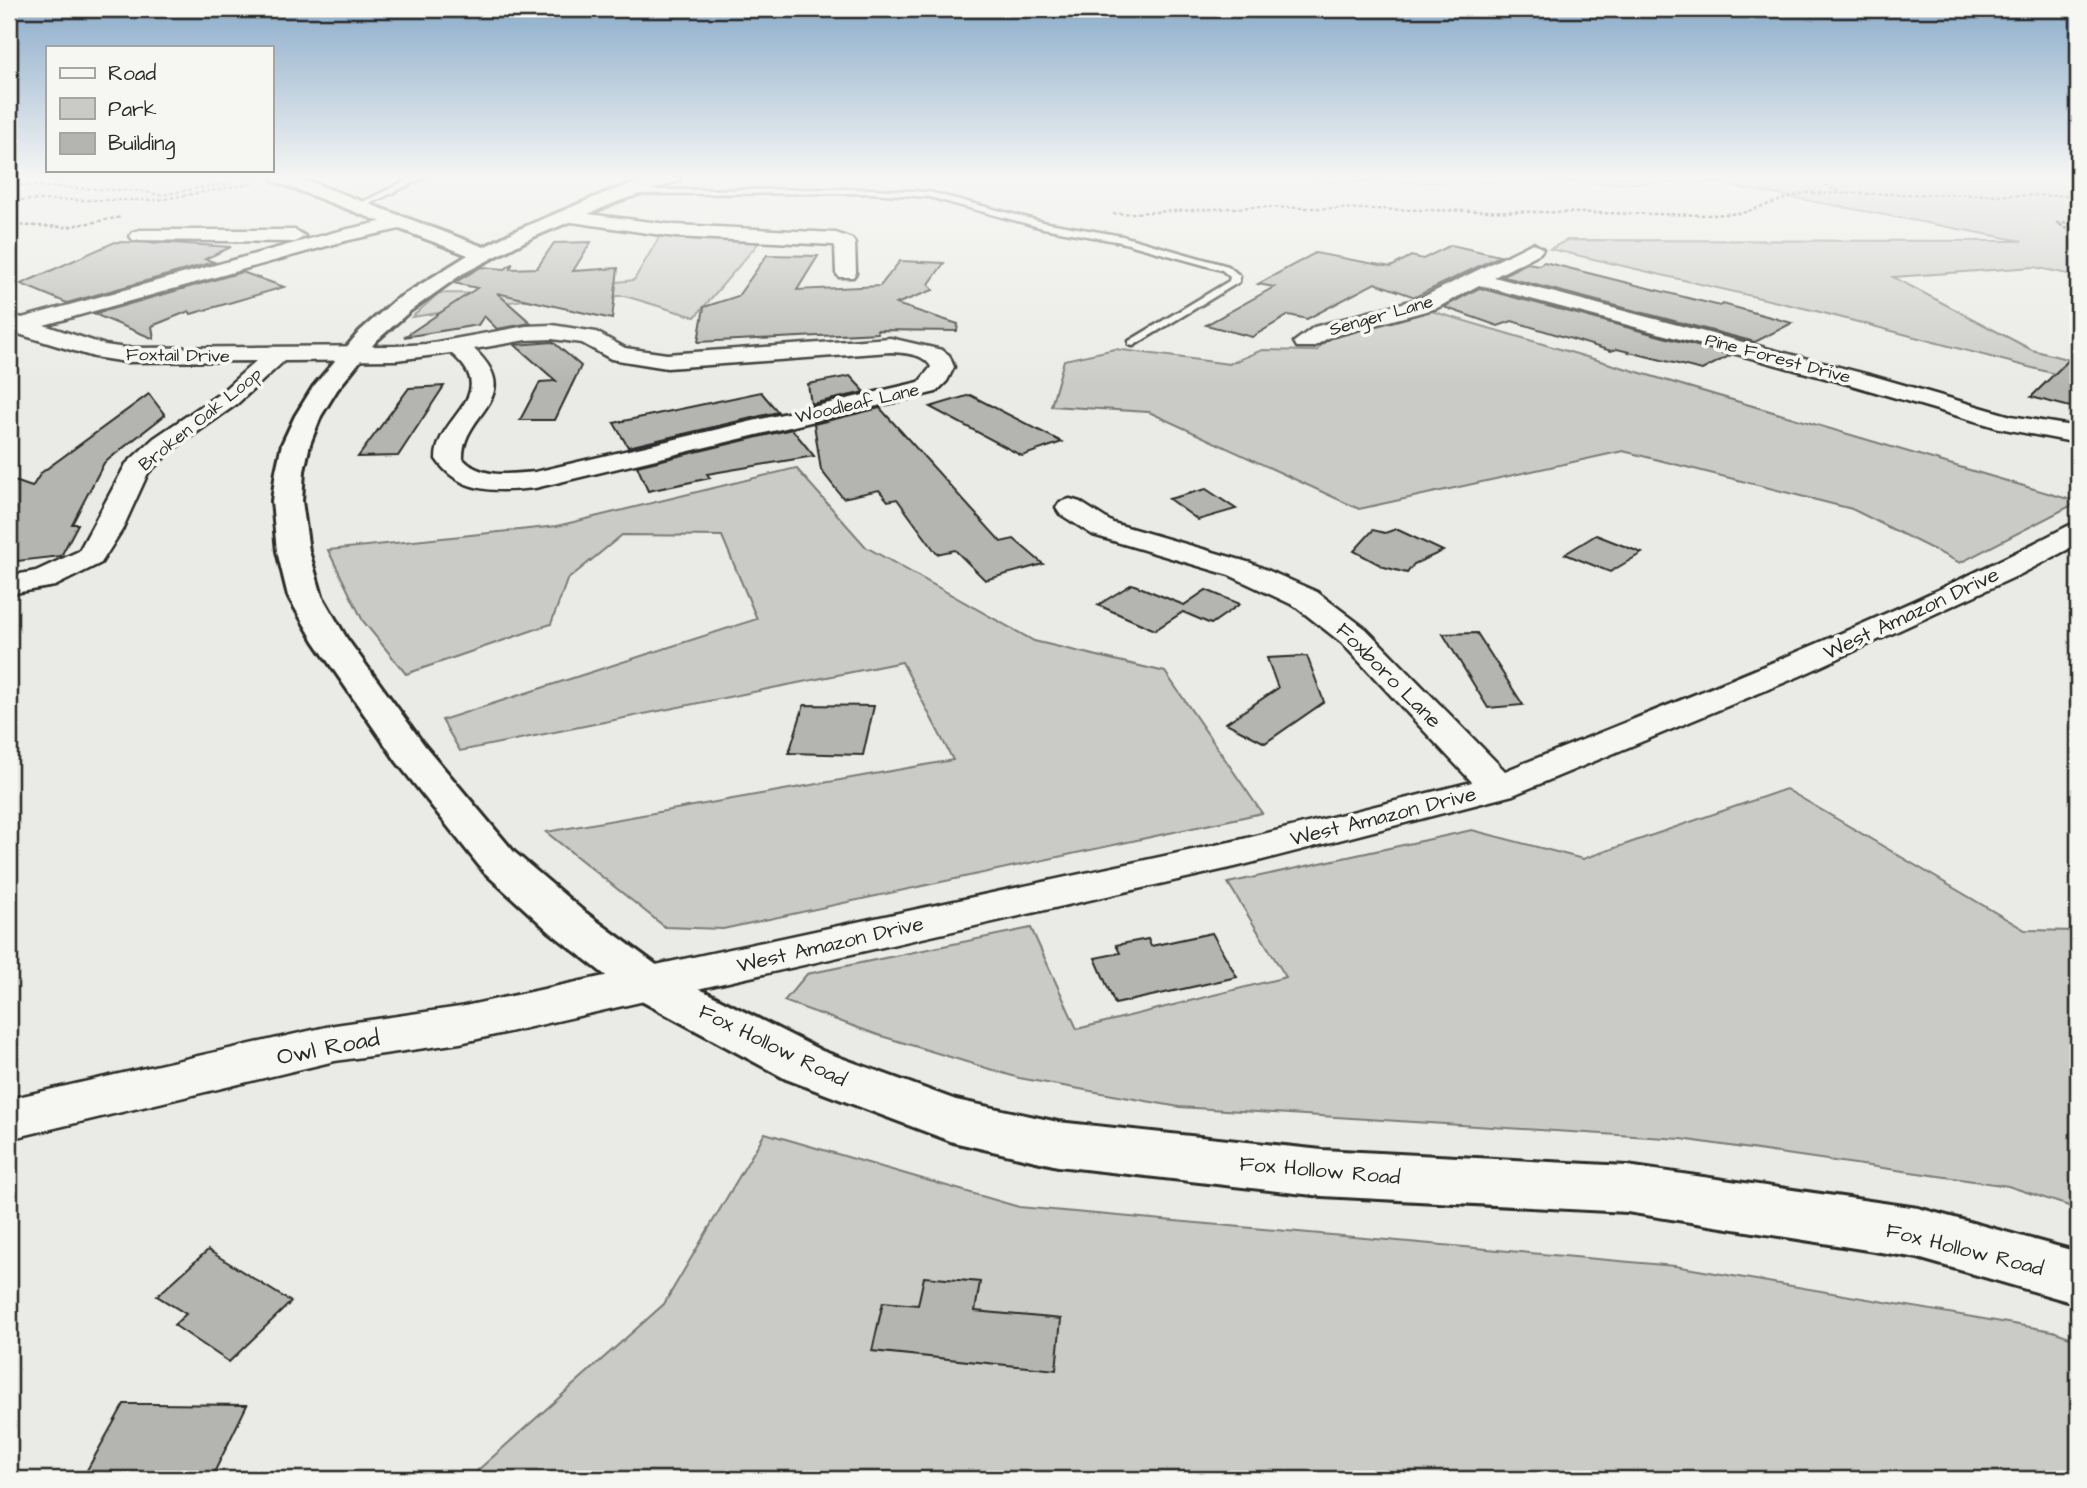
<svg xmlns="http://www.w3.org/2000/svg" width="2087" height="1488" viewBox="0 0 2087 1488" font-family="'Architects Daughter',sans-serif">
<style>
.green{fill:#cacac7;stroke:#7a7a79;stroke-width:2}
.building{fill:#b4b4b1;stroke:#2b2b2b;stroke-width:2}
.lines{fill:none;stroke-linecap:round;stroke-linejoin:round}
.lane-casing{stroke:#2b2b2b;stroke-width:5}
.street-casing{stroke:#2b2b2b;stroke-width:5}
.secondary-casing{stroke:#2b2b2b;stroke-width:6}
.path{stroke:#2b2b2b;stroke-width:2.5;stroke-dasharray:3.5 2.5;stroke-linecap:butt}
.lane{fill:#f6f6f2;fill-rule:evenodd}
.street{fill:#f6f6f2;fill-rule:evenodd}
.secondary{fill:#f6f6f2;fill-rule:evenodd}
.labels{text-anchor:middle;stroke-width:7;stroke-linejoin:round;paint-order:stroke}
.far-street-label{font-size:18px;fill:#2b2b2b;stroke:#f6f6f2}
.street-label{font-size:21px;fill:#2b2b2b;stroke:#f6f6f2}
.near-street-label{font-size:24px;fill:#2b2b2b;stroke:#f6f6f2}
</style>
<rect width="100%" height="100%" fill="#eaeae6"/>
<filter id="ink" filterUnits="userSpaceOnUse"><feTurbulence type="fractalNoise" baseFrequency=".0143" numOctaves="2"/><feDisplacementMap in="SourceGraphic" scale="14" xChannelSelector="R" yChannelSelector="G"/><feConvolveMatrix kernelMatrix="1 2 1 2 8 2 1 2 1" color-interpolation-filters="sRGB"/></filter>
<g filter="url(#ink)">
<g class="green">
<polygon points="1307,177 2078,177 2078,276 2034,267 1893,277 2032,350 2078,362 2078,380 1816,311 1550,249 1567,240 2022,241 1716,183 1356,182 1323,182"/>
<polygon points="661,234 762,239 695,317 625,296 550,296 412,317 439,293 511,294 634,280"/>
<polygon points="1431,311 2078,502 1960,563 1852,509 1623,451 1359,509 1149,412 1051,406 1064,360 1115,349 1229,364 1262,350 1316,351 1330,336"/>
<polygon points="796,468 866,547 1034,641 1165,672 1262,813 723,929 665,927 546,832 953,760 902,662 460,751 442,720 757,619 722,536 622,535 567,580 551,624 406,674 363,621 328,550 557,526"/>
<polygon points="1786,789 2025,930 2078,931 2078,1209 2008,1186 1681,1139 1179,1107 1019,1078 878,1035 784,1001 807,974 1031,928 1077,1029 1286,977 1228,883 1472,830 1583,859"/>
<polygon points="765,1133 1019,1207 1675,1266 2053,1331 2078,1340 2078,1479 468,1479 664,1304"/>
</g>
<g class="building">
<polygon points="115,242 172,243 231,247 205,259 214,262 67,303 21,284"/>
<polygon points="591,242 573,271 618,268 612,319 497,293 531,323 497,329 484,316 478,325 404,337 477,288 454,283 481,267 505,269 513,263 510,269 537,268 554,243"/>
<polygon points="1451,245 1500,256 1415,297 1375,283 1307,319 1289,315 1252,337 1206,325 1274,287 1258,284 1315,253 1391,267 1411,256 1423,259"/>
<polygon points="767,255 818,256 797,290 880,286 900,261 944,263 929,284 933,290 896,304 958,324 957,331 877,330 878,333 698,342 704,307 738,296"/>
<polygon points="1544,262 1720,306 1723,304 1792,323 1755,342 1501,276 1527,263 1539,265"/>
<polygon points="242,272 284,287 191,314 189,311 152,326 154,339 94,314"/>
<polygon points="1479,288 1731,355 1702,370 1617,349 1611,351 1512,321 1498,326 1444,307"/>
<polygon points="553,342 581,366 555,420 520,420 540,382 556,381 515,345"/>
<polygon points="2078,351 2078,409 2031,397"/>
<polygon points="850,376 865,392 811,404 808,384"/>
<polygon points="444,386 398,456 358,457 409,388"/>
<polygon points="761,392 778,412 628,447 614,423"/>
<polygon points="149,394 165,415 104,463 72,524 78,524 61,556 9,562 9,479 32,487 41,473"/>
<polygon points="970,395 1062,442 1022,456 930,407"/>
<polygon points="880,408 1001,542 1014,539 1043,564 985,580 955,550 937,554 897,499 888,501 879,490 843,498 821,470 814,424"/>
<polygon points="792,429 814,456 707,474 710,478 648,491 637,466"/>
<polygon points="1206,489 1236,509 1198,520 1169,499"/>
<polygon points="1396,529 1443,551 1414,564 1407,573 1384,567 1354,551 1373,530 1385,533"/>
<polygon points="1596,535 1642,553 1610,572 1565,554"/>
<polygon points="1132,584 1184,605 1206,590 1240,604 1211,624 1183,612 1155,630 1098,605"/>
<polygon points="1477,633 1523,705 1488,708 1443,634"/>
<polygon points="1307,656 1324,702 1265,743 1226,723 1278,688 1267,658"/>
<polygon points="804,705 874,706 863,755 789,753"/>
<polygon points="1212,933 1237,977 1115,1004 1095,958 1120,953 1116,945 1148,939 1151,946"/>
<polygon points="208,1250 291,1302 229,1362 174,1325 186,1314 157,1296"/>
<polygon points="924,1277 980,1282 975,1311 1061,1319 1056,1370 872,1351 883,1302 918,1305"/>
<polygon points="124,1404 152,1404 247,1405 211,1479 82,1479"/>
</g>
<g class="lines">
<defs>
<g id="lane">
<polygon points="414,177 425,177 361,208 354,206"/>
<polygon points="872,189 929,192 1043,222 1122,236 1228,266 1240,276 1239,282 1133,346 1129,345 1129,341 1229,281 1230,277 1222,270 1121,242 1043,228 929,197 872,193 628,194 624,192 628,190"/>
</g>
<g id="street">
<polygon points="564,211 675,225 836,233 852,239 855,243 856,273 853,277 839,277 836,273 835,246 833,245 675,237 558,220 555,216"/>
<path d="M402 217 411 223 409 227 345 241 44 325 105 345 126 348 396 346 426 344 526 326 552 325 596 332 625 348 667 354 890 338 942 350 949 355 954 367 947 381 936 392 535 488C497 492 460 494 436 459 436 415 503 396 451 353L396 360 284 361 237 404 172 450 148 473 122 530 101 563 55 586 9 594V576L36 571 79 551 126 464 154 438 219 394 256 361 126 362 94 357 9 331V314L22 318 335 232ZM552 339 582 343 611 359 667 368 890 352C904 353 924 353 931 367L919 382 535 472C511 474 481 479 463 459 461 412 527 399 474 349L526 340Z"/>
<polygon points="140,230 295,230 305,236 295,242 133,240 130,236 133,232"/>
<polygon points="1533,243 1543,249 1540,253 1494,277 1873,376 2011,416 2078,427 2078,443 1999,428 1855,386 1479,285 1437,308 1330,337 1313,347 1297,347 1294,342 1314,327 1421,298"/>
<path d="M1070 499 1080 502 1113 523 1251 563 1317 592 1366 629 1505 771C1695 694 1886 621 2068 526L2078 523V544L2021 574 1800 676 1513 795 1239 866 460 1043 335 1061 9 1139V1099L335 1025 460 1007 1239 840 1472 782 1342 643 1295 606 1229 575 1093 535 1060 514 1056 508 1060 502Z"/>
</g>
<polygon id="secondary" points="271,177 297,177 484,247 517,230 605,193 654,177 681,177 678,181 619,201 531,238 462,274 410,311 376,341 337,390 321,416 310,444 304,471 302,501 309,551 322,596 347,639 425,746 514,852 582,910 666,972 822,1051 956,1100 1058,1122 1322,1150 1627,1166 1918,1208 2078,1252 2078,1304 1918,1258 1627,1212 1322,1196 1058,1166 953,1142 786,1079 632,996 550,932 484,872 397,762 314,641 288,596 277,551 272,501 276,471 282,444 295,416 313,387 360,331 394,301 468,255 274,181"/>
</defs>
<use href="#lane" class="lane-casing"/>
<use href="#street" class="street-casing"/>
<use href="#secondary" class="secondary-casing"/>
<g class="path">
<polyline points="1816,177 1830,188 1839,191"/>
<polyline points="9,185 140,191 161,195 221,184 231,185"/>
<polyline points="9,200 158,200 255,183"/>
<polyline points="1113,214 1252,207 1711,215 1742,213 1803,193 2078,196"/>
<polyline points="2078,221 2057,223 2078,235"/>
<polyline points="9,225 66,227 122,217"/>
</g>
<use href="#lane" class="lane"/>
<use href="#street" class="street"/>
<use href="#secondary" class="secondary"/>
</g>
</g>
<linearGradient id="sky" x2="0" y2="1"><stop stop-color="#8bacca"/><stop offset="0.46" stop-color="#f6f6f4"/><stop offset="1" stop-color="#f6f6f4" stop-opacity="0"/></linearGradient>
<rect width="2087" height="385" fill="url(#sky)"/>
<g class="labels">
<g class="far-street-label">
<text transform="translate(1381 315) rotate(-16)" y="6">Senger Lane</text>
<text transform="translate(178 355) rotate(1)" y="6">Foxtail Drive</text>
<text transform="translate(1778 358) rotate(15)" y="6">Pine Forest Drive</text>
<text transform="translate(857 403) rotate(-13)" y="6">Woodleaf Lane</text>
<text transform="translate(200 419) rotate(-39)" y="6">Broken Oak Loop</text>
</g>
<g class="street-label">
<text transform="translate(1911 613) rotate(-25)" y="7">West Amazon Drive</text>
<text transform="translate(1389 675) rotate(45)" y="7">Foxboro Lane</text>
<text transform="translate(1383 816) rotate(-14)" y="7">West Amazon Drive</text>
<text transform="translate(830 944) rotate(-13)" y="7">West Amazon Drive</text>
<text transform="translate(773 1045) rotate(26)" y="7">Fox Hollow Road</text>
<text transform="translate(1320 1170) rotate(5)" y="7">Fox Hollow Road</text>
<text transform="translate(1965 1249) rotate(14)" y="7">Fox Hollow Road</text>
</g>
<g class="near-street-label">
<text transform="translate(328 1047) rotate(-11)" y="8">Owl Road</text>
</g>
</g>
<rect width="2087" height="1488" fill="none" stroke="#f6f6f2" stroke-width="35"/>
<rect x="18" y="18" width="2052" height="1453" fill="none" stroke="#2b2b2b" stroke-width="2.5" filter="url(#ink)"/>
<rect x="46" y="46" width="228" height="126" fill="#f6f6f2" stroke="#a5a5a2" stroke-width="2"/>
<rect x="60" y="68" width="35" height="10" fill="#f6f6f2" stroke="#a5a5a2" stroke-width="2"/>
<text x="108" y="80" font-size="21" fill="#2b2b2b">Road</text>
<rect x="60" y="98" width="35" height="21" fill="#cacac7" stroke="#a5a5a2" stroke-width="2"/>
<text x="108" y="116" font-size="21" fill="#2b2b2b">Park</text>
<rect x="60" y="133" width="35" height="21" fill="#b4b4b1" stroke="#a5a5a2" stroke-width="2"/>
<text x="108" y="150" font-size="21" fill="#2b2b2b">Building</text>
</svg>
